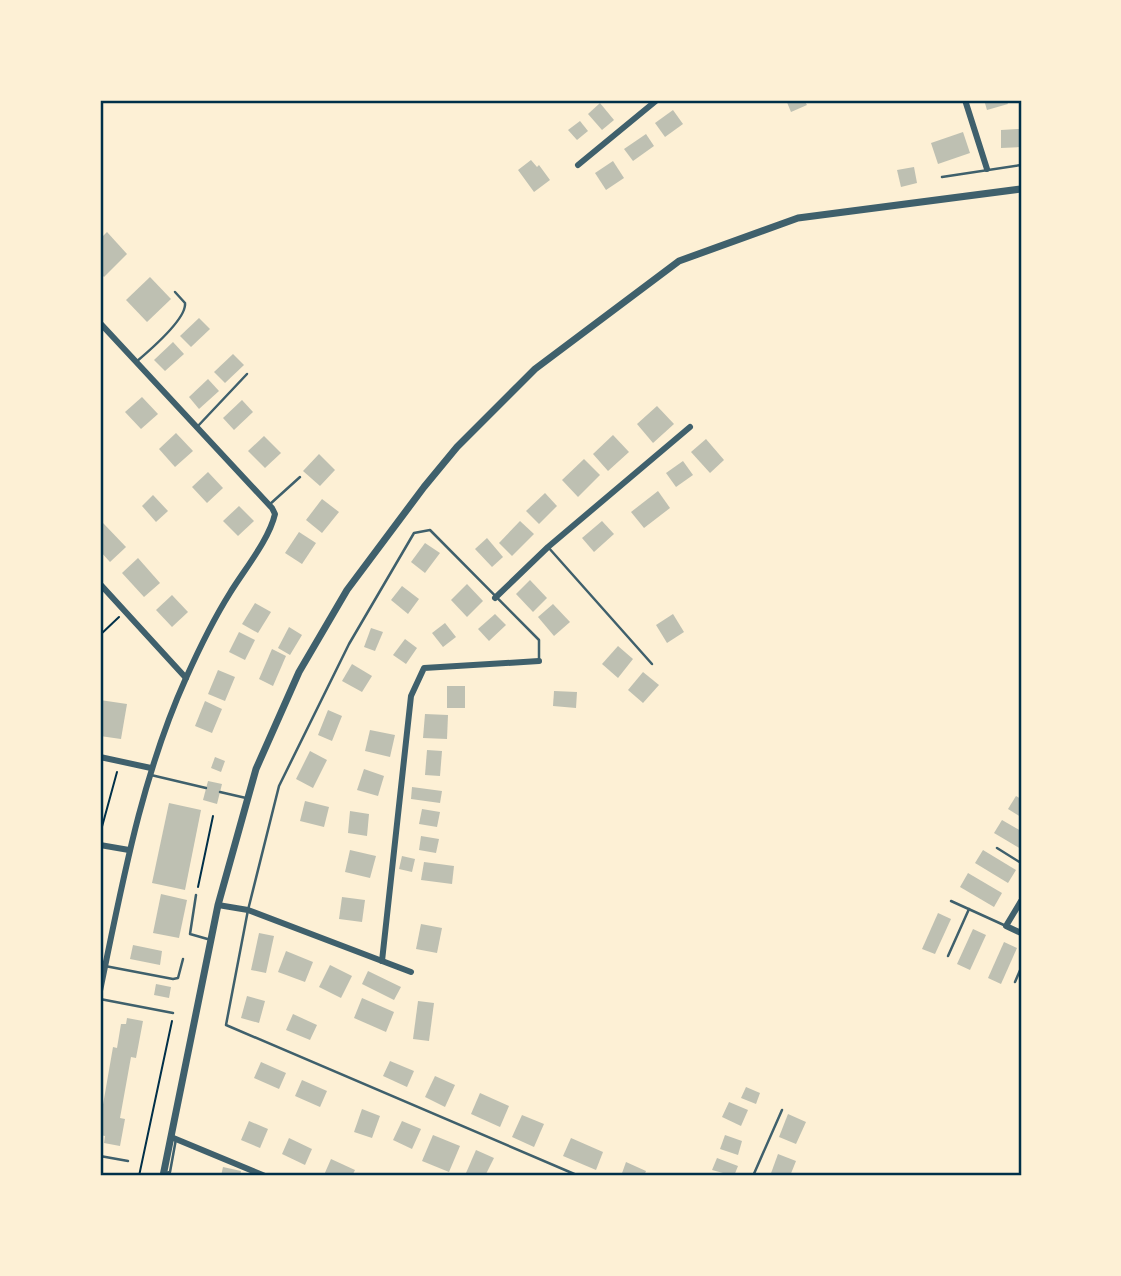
<svg xmlns="http://www.w3.org/2000/svg" width="1121" height="1276" viewBox="0 0 1121 1276" font-family="'Nunito Sans',sans-serif">
<style>
.building{fill:#bec0b2}
.lines{fill:none;stroke-linecap:round;stroke-linejoin:round}
.path{stroke:#003049;stroke-width:2}
.service{stroke:#3f606c;stroke-width:2.5}
.minor{stroke:#3f606c;stroke-width:6}
.tertiary{stroke:#3f606c;stroke-width:7}
.neatline{fill:none;stroke:#003049;stroke-width:2.5}
</style>
<rect width="100%" height="100%" fill="#fdf0d5"/>
<g class="building">
<polygon points="786,100 804,100 807,105 791,112"/>
<polygon points="984,100 1006,100 1008,104 987,110"/>
<polygon points="600,103 614,120 602,130 588,114"/>
<polygon points="673,110 683,124 665,137 655,123"/>
<polygon points="580,121 588,131 577,140 568,130"/>
<polygon points="1017,129 1021,129 1021,147 1001,148 1001,130"/>
<polygon points="963,132 970,153 938,164 931,143"/>
<polygon points="646,134 654,146 633,161 624,149"/>
<polygon points="531,160 537,167 539,165 550,180 534,192 518,170"/>
<polygon points="613,161 624,178 606,190 595,173"/>
<polygon points="914,167 917,183 901,187 897,170"/>
<polygon points="107,232 127,254 104,277 100,273 100,239"/>
<polygon points="150,277 171,299 147,322 126,300"/>
<polygon points="199,318 210,329 191,347 180,336"/>
<polygon points="173,342 184,354 165,371 154,360"/>
<polygon points="233,354 244,365 225,383 214,372"/>
<polygon points="208,379 219,391 199,409 189,397"/>
<polygon points="142,397 158,414 141,429 125,412"/>
<polygon points="242,400 253,412 234,430 223,418"/>
<polygon points="657,406 674,424 653,443 637,424"/>
<polygon points="176,433 193,451 175,467 159,449"/>
<polygon points="613,435 629,452 608,471 593,454"/>
<polygon points="264,436 281,453 265,468 248,451"/>
<polygon points="706,439 724,460 710,473 691,452"/>
<polygon points="319,454 335,470 320,486 303,471"/>
<polygon points="584,459 600,475 578,497 562,480"/>
<polygon points="683,461 693,475 676,487 666,473"/>
<polygon points="208,472 223,488 207,503 192,487"/>
<polygon points="658,491 670,508 644,528 631,512"/>
<polygon points="545,493 557,506 539,524 526,511"/>
<polygon points="153,495 168,511 156,522 142,506"/>
<polygon points="322,499 339,512 322,533 306,520"/>
<polygon points="239,506 254,521 238,536 223,521"/>
<polygon points="520,521 534,534 512,556 499,543"/>
<polygon points="602,521 614,534 594,552 582,538"/>
<polygon points="103,523 126,547 110,562 100,551 100,526"/>
<polygon points="299,532 316,543 302,564 285,553"/>
<polygon points="487,538 503,557 492,567 475,549"/>
<polygon points="425,543 440,553 425,573 411,562"/>
<polygon points="138,558 160,583 144,597 122,573"/>
<polygon points="530,580 547,598 533,612 516,594"/>
<polygon points="467,584 483,601 467,617 451,600"/>
<polygon points="402,586 419,599 408,614 391,600"/>
<polygon points="172,595 188,612 172,627 156,610"/>
<polygon points="255,603 271,612 258,633 242,624"/>
<polygon points="553,604 570,622 554,636 538,617"/>
<polygon points="495,614 506,625 489,641 478,629"/>
<polygon points="673,614 684,632 667,643 656,625"/>
<polygon points="445,623 456,637 443,647 432,633"/>
<polygon points="289,627 302,635 290,655 278,648"/>
<polygon points="371,628 383,632 375,651 364,647"/>
<polygon points="239,632 255,640 245,660 229,652"/>
<polygon points="405,639 417,648 406,664 393,655"/>
<polygon points="618,646 633,659 618,678 602,664"/>
<polygon points="272,649 286,656 273,686 259,679"/>
<polygon points="352,664 372,676 362,692 342,681"/>
<polygon points="218,670 235,677 225,701 208,694"/>
<polygon points="643,672 659,685 643,703 628,690"/>
<rect x="447" y="686" width="18" height="22"/>
<polygon points="554,691 577,692 576,708 553,706"/>
<polygon points="100,700 127,704 121,739 100,736"/>
<polygon points="205,701 222,709 212,733 195,726"/>
<polygon points="328,710 342,716 332,741 318,735"/>
<polygon points="425,714 448,715 447,739 423,738"/>
<polygon points="370,730 395,735 390,757 365,751"/>
<polygon points="427,750 442,751 440,776 425,775"/>
<polygon points="310,751 327,760 313,788 296,779"/>
<polygon points="215,757 225,761 221,772 211,768"/>
<polygon points="364,769 384,776 378,796 357,790"/>
<polygon points="208,781 222,784 217,804 203,800"/>
<polygon points="412,787 442,791 440,803 411,799"/>
<polygon points="1016,796 1021,799 1021,817 1008,809"/>
<polygon points="305,801 329,807 324,827 300,821"/>
<polygon points="169,803 201,810 185,890 152,883"/>
<polygon points="422,809 440,812 437,827 419,824"/>
<polygon points="350,811 369,814 367,836 348,833"/>
<polygon points="1002,820 1021,831 1021,849 994,833"/>
<polygon points="421,836 439,839 436,853 419,850"/>
<polygon points="350,850 376,856 370,878 345,872"/>
<polygon points="983,850 1016,870 1008,883 975,863"/>
<polygon points="402,856 415,859 412,872 399,869"/>
<polygon points="424,862 454,866 452,884 421,880"/>
<polygon points="968,873 1002,893 994,907 960,887"/>
<polygon points="161,894 187,900 179,938 153,933"/>
<polygon points="342,897 365,900 362,922 339,919"/>
<polygon points="938,913 951,919 935,954 922,949"/>
<polygon points="421,924 442,928 437,953 416,949"/>
<polygon points="973,929 986,935 970,970 957,964"/>
<polygon points="259,933 274,936 266,973 251,970"/>
<polygon points="1004,942 1017,948 1001,984 988,978"/>
<polygon points="133,945 162,951 160,965 130,959"/>
<polygon points="286,951 313,962 305,982 278,972"/>
<polygon points="330,965 352,976 341,998 319,987"/>
<polygon points="368,971 401,987 394,1000 362,984"/>
<polygon points="156,984 171,987 169,998 154,995"/>
<polygon points="247,996 265,1001 259,1023 241,1018"/>
<polygon points="362,998 394,1012 386,1032 354,1018"/>
<polygon points="418,1001 434,1003 429,1041 413,1039"/>
<polygon points="293,1014 317,1025 310,1040 286,1030"/>
<polygon points="127,1018 143,1021 136,1058 131,1057 120,1118 125,1119 120,1146 104,1143 105,1136 100,1135 100,1122 113,1047 117,1048 121,1024 126,1024"/>
<polygon points="390,1061 414,1071 407,1087 383,1076"/>
<polygon points="261,1062 286,1073 279,1089 254,1078"/>
<polygon points="435,1076 455,1085 445,1107 425,1097"/>
<polygon points="302,1080 327,1091 320,1107 295,1096"/>
<polygon points="746,1087 760,1093 756,1104 741,1098"/>
<polygon points="480,1093 509,1106 500,1127 471,1114"/>
<polygon points="729,1102 748,1110 741,1126 722,1117"/>
<polygon points="362,1109 380,1116 372,1138 354,1132"/>
<polygon points="788,1114 806,1122 796,1144 779,1137"/>
<polygon points="522,1115 544,1124 534,1147 512,1137"/>
<polygon points="249,1121 268,1129 260,1148 241,1140"/>
<polygon points="402,1121 421,1129 412,1149 393,1140"/>
<polygon points="433,1135 460,1146 449,1172 422,1161"/>
<polygon points="725,1135 742,1141 738,1155 720,1149"/>
<polygon points="289,1138 312,1149 305,1165 282,1154"/>
<polygon points="571,1138 603,1152 596,1170 563,1156"/>
<polygon points="476,1150 494,1158 485,1176 472,1176 466,1173"/>
<polygon points="778,1154 796,1161 790,1176 770,1176"/>
<polygon points="717,1158 738,1166 734,1176 712,1170"/>
<polygon points="331,1159 355,1170 352,1176 324,1175"/>
<polygon points="626,1162 646,1171 644,1176 621,1176"/>
<polygon points="223,1167 241,1171 240,1176 221,1176"/>
</g>
<g class="lines">
<g class="path">
<polyline points="100,635 119,617"/>
<polyline points="100,834 117,772"/>
<polyline points="198,887 213,816"/>
<polyline points="139,1176 172,1021"/>
</g>
<g class="service">
<polyline points="942,177 1021,165"/>
<path d="M136 362C149 351 187 319 185 303L175 292"/>
<polyline points="197,427 247,374"/>
<polyline points="269,505 300,477"/>
<polyline points="548,547 652,664"/>
<polyline points="539,661 539,640 430,530 414,533 349,644 279,786 248,910 226,1025 579,1176"/>
<polyline points="151,775 206,788"/>
<polyline points="220,792 246,798"/>
<polyline points="997,848 1021,863"/>
<polyline points="196,895 190,934 211,940"/>
<polyline points="951,901 1006,926"/>
<polyline points="948,956 969,909"/>
<polyline points="105,966 173,979 178,978 183,959"/>
<polyline points="1015,982 1021,968"/>
<polyline points="100,999 173,1013"/>
<polyline points="100,1156 128,1161"/>
<polyline points="165,1173 170,1172 176,1139"/>
<polyline points="753,1176 782,1110"/>
</g>
<g class="minor">
<polyline points="965,100 987,169"/>
<polyline points="578,165 657,100"/>
<path d="M100 323 272 508 275 514C269 540 244 570 230 593 213 620 199 649 186 678 141 778 122 885 100 991"/>
<polyline points="100,584 186,678"/>
<polyline points="495,598 548,547 690,427"/>
<polyline points="100,757 151,768"/>
<polyline points="100,845 129,850"/>
<polyline points="1021,901 1006,926 1021,933"/>
<polyline points="218,905 248,910 411,972"/>
<polyline points="382,961 411,696 424,668 539,661"/>
<polyline points="171,1137 265,1176"/>
</g>
<polyline class="tertiary" points="163,1176 218,905 256,769 299,672 347,590 424,487 457,447 535,369 679,261 798,218 1021,189"/>
</g>
<rect width="1121" height="1276" fill="none" stroke="#fdf0d5" stroke-width="203"/>
<rect x="102" y="102" width="918" height="1072" class="neatline"/>
</svg>
